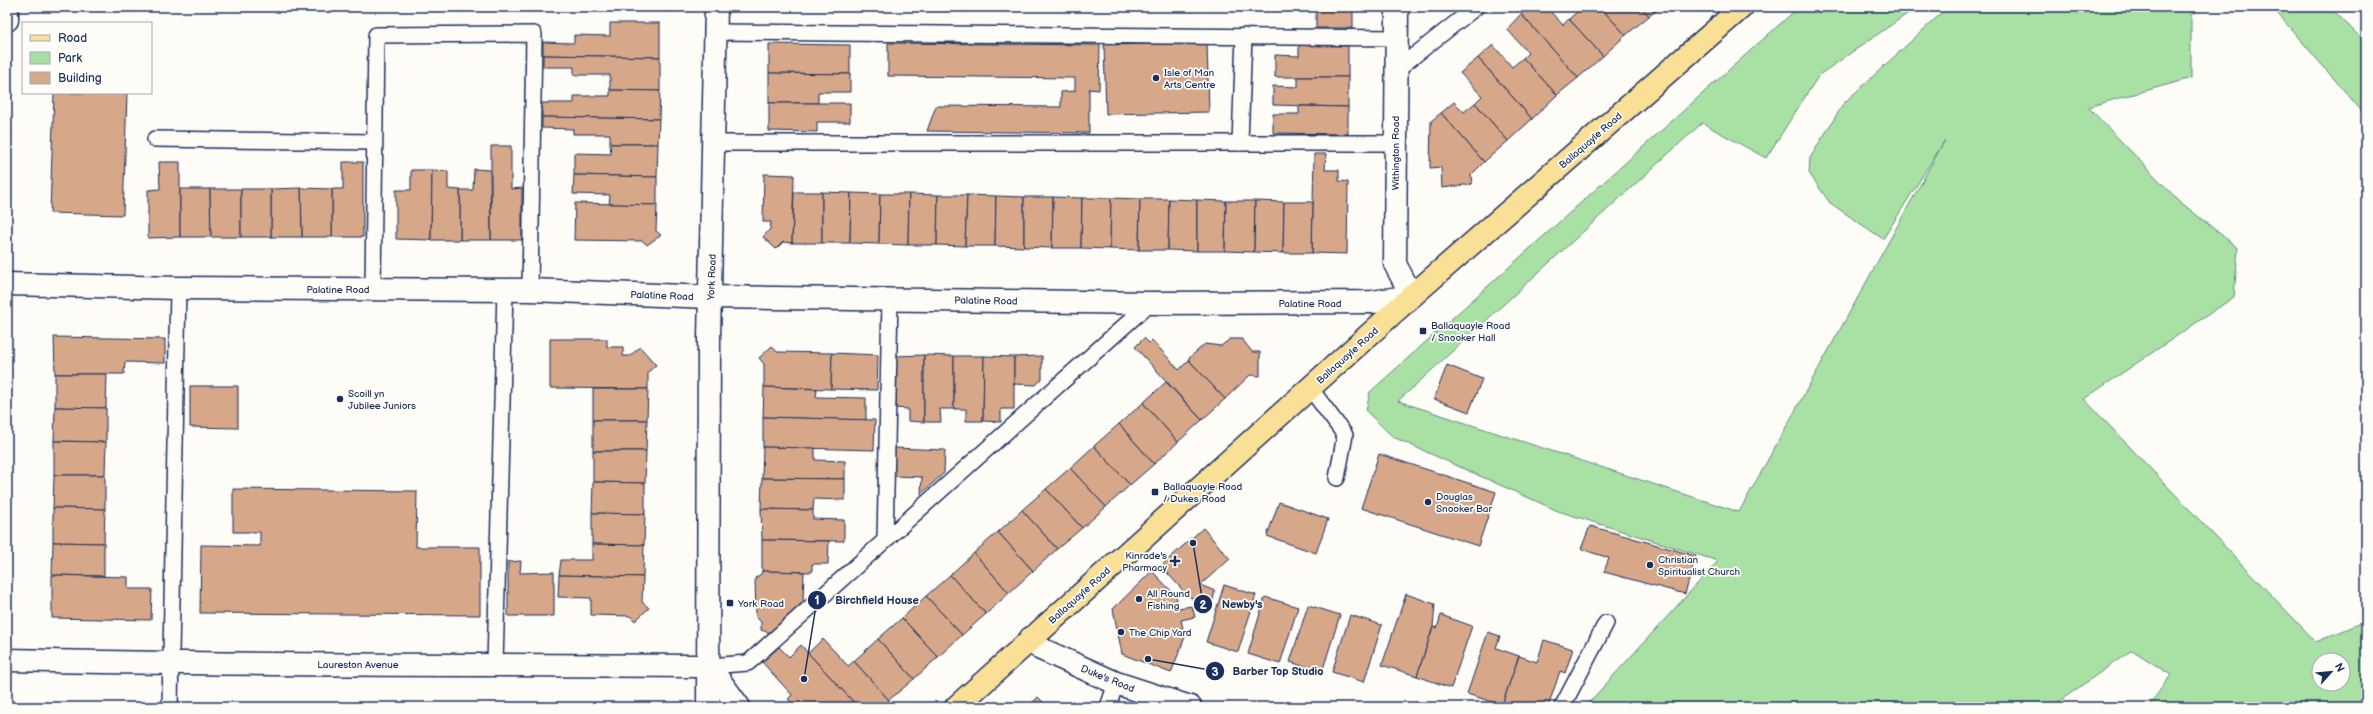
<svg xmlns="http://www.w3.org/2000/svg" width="2373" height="714" viewBox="0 0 2373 714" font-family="'Balsamiq Sans',sans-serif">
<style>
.green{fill:#a9e1a4;stroke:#628881;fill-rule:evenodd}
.building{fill:#d6a788;stroke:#1b2f5e}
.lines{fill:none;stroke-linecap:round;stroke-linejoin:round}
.service-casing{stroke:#1b2f5e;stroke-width:18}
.minor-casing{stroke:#1b2f5e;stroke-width:25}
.secondary-casing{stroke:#1b2f5e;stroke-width:25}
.primary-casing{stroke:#1b2f5e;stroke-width:25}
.service{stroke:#fdfcf7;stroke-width:15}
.minor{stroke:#fdfcf7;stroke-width:22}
.secondary{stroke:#fdfcf7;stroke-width:22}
.primary{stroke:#fadf96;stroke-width:22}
.poi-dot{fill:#1b2f5e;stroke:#fdfcf7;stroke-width:1.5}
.labels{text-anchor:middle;stroke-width:3.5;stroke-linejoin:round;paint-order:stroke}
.poi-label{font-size:10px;fill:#1b2f5e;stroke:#fdfcf7;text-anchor:start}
.street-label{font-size:10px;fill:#1b2f5e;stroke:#fdfcf7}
.leader{fill:none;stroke:#1b2f5e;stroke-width:1.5}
.callout-dot{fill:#1b2f5e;stroke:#fdfcf7;stroke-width:1.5}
.mark-label{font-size:12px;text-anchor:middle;font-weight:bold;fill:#fff}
.callout-label{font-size:11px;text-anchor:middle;font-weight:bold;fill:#1b2f5e;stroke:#fdfcf7;stroke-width:3.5;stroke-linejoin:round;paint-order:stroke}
</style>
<rect width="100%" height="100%" fill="#fdfcf7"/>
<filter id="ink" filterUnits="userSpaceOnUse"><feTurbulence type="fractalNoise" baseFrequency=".025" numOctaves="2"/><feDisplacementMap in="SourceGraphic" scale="8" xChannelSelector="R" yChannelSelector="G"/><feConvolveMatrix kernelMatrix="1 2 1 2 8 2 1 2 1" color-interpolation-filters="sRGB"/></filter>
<g filter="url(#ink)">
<g class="green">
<path d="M1799 7H1917L1819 75 1766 158 1702 123 1398 401 1739 512 1945 140 1883 239 1830 203 1809 173 1810 158 1844 103 1948 7H2202L2191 14V78L2088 107 2179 201 2238 248 2234 297 2084 399 2316 642 2366 621V707H2148L2171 675 2132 650 2051 707H1585L1718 561 1558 511 1393 437 1366 411 1370 392ZM2319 660H2343V684H2319Z"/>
<polygon points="2272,7 2330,7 2366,43 2366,116"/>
</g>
<g class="building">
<rect x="1316" y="7" width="37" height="21"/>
<polygon points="1529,7 1546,7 1563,25 1569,19 1603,56 1578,78 1521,14"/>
<polygon points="1574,7 1600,7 1626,35 1603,56 1569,19 1578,11"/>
<polygon points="1600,7 1641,7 1649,16 1626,35"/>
<polygon points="1641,7 1662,7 1649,16"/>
<polygon points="1521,14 1578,78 1557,95 1523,58 1528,53 1507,29"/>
<polygon points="610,23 660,23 660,57 543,55 543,42 574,43 574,35 610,36"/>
<polygon points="888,43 1100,45 1099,90 1089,89 1089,133 927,131 936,106 1061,107 1061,92 1075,91 1075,78 888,76"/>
<polygon points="1207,43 1209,112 1106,114 1104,45"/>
<polygon points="1299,43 1348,44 1348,77 1275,77 1275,55 1299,56"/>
<polygon points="769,44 850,45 850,74 769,73"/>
<polygon points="1493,45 1512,67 1523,58 1557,95 1532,119 1478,58"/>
<polygon points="543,55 660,57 660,91 610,90 610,75 574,75 574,67 543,67"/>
<polygon points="1478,58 1532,119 1508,141 1475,103 1482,96 1460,73"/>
<polygon points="769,73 850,74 850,92 818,92 818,103 769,103"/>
<polygon points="1298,77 1348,77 1348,107 1273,105 1273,86 1298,87"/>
<polygon points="610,90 660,91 659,119 542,117 542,103 574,103 574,96 610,96"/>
<polygon points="54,93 127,93 123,215 50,213"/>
<polygon points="1454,102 1464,112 1475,103 1508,141 1484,162 1441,113"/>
<polygon points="769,103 850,103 850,122 817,122 817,132 769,131"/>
<polygon points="1299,106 1348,107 1348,134 1273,133 1273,114 1299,114"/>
<polygon points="1441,113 1484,162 1471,175 1472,184 1442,188 1441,167 1430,168 1431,121"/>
<polygon points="542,117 659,119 658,144 610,144 610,134 573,134 573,129 542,128"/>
<polygon points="610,144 658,144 657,177 574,175 574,153 611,154"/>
<polygon points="491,146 511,146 511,189 522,188 522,240 491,240"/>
<polygon points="1314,154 1326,154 1325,170 1339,170 1339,181 1348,182 1347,254 1312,253"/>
<polygon points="159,162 180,162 180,237 148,238 148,190 160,189"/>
<polygon points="343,162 363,162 363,237 332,237 332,189 343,189"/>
<polygon points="474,169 490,170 491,240 460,240 460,190 473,190"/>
<polygon points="411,170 432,170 431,240 396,239 396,190 411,190"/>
<polygon points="432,170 448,171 448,189 460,190 460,240 431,240"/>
<polygon points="764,174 794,175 792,243 783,242 776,249 763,237 770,229 771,222 763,222"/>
<polygon points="574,175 657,177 657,205 609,204 610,195 573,194"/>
<polygon points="301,188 332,189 332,237 302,237"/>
<polygon points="301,188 302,237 271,237 271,189"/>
<polygon points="180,189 210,189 211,237 180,237"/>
<polygon points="210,189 241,189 241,237 211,237"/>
<rect x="241" y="189" width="30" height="48"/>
<polygon points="794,192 822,192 822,243 792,243"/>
<polygon points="822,192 851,193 850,243 822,243"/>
<polygon points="851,193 880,194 879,244 850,243"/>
<polygon points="880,194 909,194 908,245 879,244"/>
<polygon points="909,194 938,195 937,245 908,245"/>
<polygon points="938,195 967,195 965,246 937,245"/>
<polygon points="967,195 996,196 995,246 965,246"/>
<polygon points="996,196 1024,197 1024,247 995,246"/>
<polygon points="1024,197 1053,197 1052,248 1024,247"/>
<polygon points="1053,197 1082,198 1081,248 1052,248"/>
<polygon points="1082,198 1111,198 1110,249 1081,248"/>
<polygon points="1111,198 1140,199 1139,250 1110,249"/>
<polygon points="1140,199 1169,199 1168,250 1139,250"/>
<polygon points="1169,199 1197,200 1197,251 1168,250"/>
<polygon points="1197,200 1226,201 1225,251 1197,251"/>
<polygon points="1226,201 1255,201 1254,252 1225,251"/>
<polygon points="1255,201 1284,202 1283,253 1254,252"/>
<polygon points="1284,202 1313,202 1312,253 1283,253"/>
<polygon points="575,203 657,205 656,231 661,235 647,245 643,241 574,240"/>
<polygon points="54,337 165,339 165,363 125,362 124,374 55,374"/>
<polygon points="1144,338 1149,343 1152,340 1179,370 1189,360 1225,399 1202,420 1135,347"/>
<polygon points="550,339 607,339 607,347 623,347 623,356 630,356 640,347 656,365 648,372 648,389 550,388"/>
<polygon points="1230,339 1242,339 1252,352 1260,352 1260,376 1250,375 1225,399 1188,359 1205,344 1221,346"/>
<polygon points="772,346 777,352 832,353 831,389 764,387 764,364 759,358"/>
<polygon points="832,353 878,355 877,390 831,389"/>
<polygon points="924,355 924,422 908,421 908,409 896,408 896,356"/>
<polygon points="924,355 954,356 954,409 940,409 941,422 924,422"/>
<polygon points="954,356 984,356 983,421 966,421 966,409 954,409"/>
<polygon points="984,356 1014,357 1014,409 1001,409 1001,422 983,421"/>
<polygon points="1042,356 1042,379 1036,385 1014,384 1014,357"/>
<polygon points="1447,365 1482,379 1469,412 1434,399"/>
<polygon points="55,374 107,374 106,408 55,407"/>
<polygon points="1166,382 1202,420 1178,442 1143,403"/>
<polygon points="190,386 238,386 238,428 190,427"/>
<polygon points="764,387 817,389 816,397 866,398 866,420 763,417"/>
<polygon points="593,389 648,389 647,420 593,420"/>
<polygon points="1143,403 1178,442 1154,464 1119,424"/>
<polygon points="55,407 106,408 106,442 54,441"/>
<polygon points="763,417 875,420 874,450 763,447"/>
<polygon points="593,420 647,420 646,451 593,451"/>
<polygon points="1119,424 1154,464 1130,485 1094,446"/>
<polygon points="54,441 106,442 105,475 54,475"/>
<polygon points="1094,446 1130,485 1106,507 1070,468"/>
<polygon points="763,447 815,448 815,460 845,461 845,479 762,478"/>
<polygon points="894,448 945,450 944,473 921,494 922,477 893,476"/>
<polygon points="593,451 646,451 645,483 593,482"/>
<polygon points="1379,454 1496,492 1478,546 1361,508"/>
<polygon points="1070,468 1106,507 1082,528 1046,489"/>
<polygon points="54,475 105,475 105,509 53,508"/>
<polygon points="762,478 845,479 845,500 814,499 813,510 761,509"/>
<polygon points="593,482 645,483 645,514 592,513"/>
<polygon points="233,489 417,491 416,547 480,547 480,615 200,613 201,545 260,546 260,532 233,532"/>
<polygon points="1046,489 1082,528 1057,549 1022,510"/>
<polygon points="1279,502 1328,519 1316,553 1267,536"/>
<polygon points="53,508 105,509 104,543 53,542"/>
<polygon points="761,509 813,510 813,519 844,520 844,541 762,540"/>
<polygon points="1022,510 1057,549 1033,571 998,532"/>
<polygon points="592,513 645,514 644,545 592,544"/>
<polygon points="1590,526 1696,556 1685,594 1604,572 1609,558 1581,549"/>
<polygon points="1203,528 1230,559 1200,585 1215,591 1211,607 1188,596 1161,566"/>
<polygon points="998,532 1033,571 1009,593 974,553"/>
<polygon points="762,540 829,541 828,564 812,564 812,572 762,571"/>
<polygon points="53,542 104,543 104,576 52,575"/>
<polygon points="592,544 644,545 643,577 559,575 561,560 592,560"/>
<polygon points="974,553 1009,593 986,614 950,575"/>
<polygon points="521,561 520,573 554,572 554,616 508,616 508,562"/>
<polygon points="762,571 804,572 803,602 770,633 761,630 761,622 756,617 755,578 761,574"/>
<polygon points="1152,571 1176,596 1179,608 1192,606 1195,617 1181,620 1185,637 1171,673 1122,654 1113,609"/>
<polygon points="52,575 128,577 128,589 152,589 151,620 52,618"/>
<polygon points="559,575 643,577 642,602 649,608 635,621 630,616 591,615 591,598 558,597"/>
<polygon points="950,575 986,614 962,635 926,596"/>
<polygon points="1224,585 1256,595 1238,652 1206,642"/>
<polygon points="1406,594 1435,604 1433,627 1417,676 1382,665"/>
<polygon points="926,596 962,635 938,657 902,618"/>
<polygon points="1265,597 1298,607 1280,664 1248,654"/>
<polygon points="1308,605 1340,615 1322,672 1290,662"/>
<polygon points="1350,615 1382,625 1364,682 1332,672"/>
<polygon points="1441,615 1472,626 1451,688 1417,676 1433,627 1437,628"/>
<polygon points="902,618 938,657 914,679 878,639"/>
<polygon points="1488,632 1500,636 1496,648 1519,656 1502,705 1467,694"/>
<polygon points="823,639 848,666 854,661 889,700 882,707 858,707 808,653"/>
<polygon points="878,639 914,679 889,700 854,661"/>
<polygon points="1544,640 1573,649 1565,673 1560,671 1548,707 1502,705 1519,656 1537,662"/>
<polygon points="801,645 808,653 858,707 796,707 788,699 792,695 762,662 779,647 789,657"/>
<polygon points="1038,697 1048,707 1028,707"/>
</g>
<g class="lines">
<defs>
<g id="service">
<polyline points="716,32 1397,38"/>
<polyline points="1396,70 1476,7"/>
<polyline points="155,139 374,142"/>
<polyline points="713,143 1395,143"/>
<polyline points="1240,143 1244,36"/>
<polyline points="373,289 376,35 534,34 530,290"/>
<polyline points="1310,388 1345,435 1337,478"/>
<polyline points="885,540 890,299"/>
<polyline points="495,664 505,290"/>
<polyline points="709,666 748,663 1150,303"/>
<polyline points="170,707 178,288"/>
<polyline points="1108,707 1116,683"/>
<polyline points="1562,707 1606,623"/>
</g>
<g id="minor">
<polyline points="7,20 7,7"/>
<polyline points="7,284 178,288 530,290 710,297 1150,303 1372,302 1412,296 1395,264 1397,7"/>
<polyline points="1031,638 1041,649 1116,683 1190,707"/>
<path d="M7 660C241 666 475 664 709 666"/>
</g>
<g id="secondary">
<polyline points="709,666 739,707"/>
<polyline points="708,707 709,339 716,7"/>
</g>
<polyline id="primary" points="956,707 1412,296 1742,7"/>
</defs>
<use href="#service" class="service-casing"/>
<use href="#minor" class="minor-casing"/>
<use href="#secondary" class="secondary-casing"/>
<use href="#primary" class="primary-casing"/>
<use href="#service" class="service"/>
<use href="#minor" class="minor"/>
<use href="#secondary" class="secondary"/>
<use href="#primary" class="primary"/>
</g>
</g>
<g class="poi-dot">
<circle cx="1156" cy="78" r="4"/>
<rect x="1419" y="327" width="8" height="8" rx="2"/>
<circle cx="340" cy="399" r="4"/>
<rect x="1151" y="488" width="8" height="8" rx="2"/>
<circle cx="1428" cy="502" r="4"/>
<path d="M1173 555h4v4h4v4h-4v4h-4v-4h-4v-4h4z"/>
<circle cx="1650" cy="565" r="4"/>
<circle cx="1139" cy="599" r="4"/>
<rect x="726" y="599" width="8" height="8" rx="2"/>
<circle cx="1121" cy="632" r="4"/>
</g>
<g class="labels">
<g class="poi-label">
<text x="1164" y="76">Isle of Man<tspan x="1164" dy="12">Arts Centre</tspan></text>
<text x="1431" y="329">Ballaquayle Road<tspan x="1431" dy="12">/ Snooker Hall</tspan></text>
<text x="348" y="397">Scoill yn<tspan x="348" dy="12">Jubilee Juniors</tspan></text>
<text x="1163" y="490">Ballaquayle Road<tspan x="1163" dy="12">/ Dukes Road</tspan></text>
<text x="1436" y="500">Douglas<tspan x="1436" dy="12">Snooker Bar</tspan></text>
<text x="1167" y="559" text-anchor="end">Kinrade's<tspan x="1167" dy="12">Pharmacy</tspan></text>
<text x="1658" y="563">Christian<tspan x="1658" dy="12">Spiritualist Church</tspan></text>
<text x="1147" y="597">All Round<tspan x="1147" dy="12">Fishing</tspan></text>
<text x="738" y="607">York Road</text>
<text x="1129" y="636">The Chip Yard</text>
</g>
<g class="street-label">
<text transform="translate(1590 140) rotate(-41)" y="4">Ballaquayle Road</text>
<text transform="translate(1395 153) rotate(-90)" y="4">Withington Road</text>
<text transform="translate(711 277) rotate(-88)" y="4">York Road</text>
<text x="338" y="293">Palatine Road</text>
<text transform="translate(662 295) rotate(2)" y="4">Palatine Road</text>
<text transform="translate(986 300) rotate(1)" y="4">Palatine Road</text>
<text x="1310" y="307">Palatine Road</text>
<text transform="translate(1347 355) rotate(-42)" y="4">Ballaquayle Road</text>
<text transform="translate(1079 595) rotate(-42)" y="4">Ballaquayle Road</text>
<text x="358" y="668">Laureston Avenue</text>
<text transform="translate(1108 678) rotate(22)" y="4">Duke's Road</text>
</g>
</g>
<path class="leader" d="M804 679L817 600M1193 543L1203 604M1148 659L1215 671"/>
<g class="callout-dot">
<circle cx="804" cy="679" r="4"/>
<circle cx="1193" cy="543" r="4"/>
<circle cx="1148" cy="659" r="4"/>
<circle cx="817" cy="600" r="10"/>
<circle cx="1203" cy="604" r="10"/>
<circle cx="1215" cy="671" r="10"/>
</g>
<g class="mark-label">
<text x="817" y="604">1</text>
<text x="1203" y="609">2</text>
<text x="1215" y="676">3</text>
</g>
<g class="callout-label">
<text x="877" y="604">Birchfield House</text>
<text x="1242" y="608">Newby's</text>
<text x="1278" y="675">Barber Top Studio</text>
</g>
<rect width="2373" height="714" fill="none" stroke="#fdfcf7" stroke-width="24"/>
<rect x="12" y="12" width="2349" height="690" fill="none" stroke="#1b2f5e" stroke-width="1.5" filter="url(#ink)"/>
<rect x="22" y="22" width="130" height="72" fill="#fdfcf7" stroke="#a3aaba"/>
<rect x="30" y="35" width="20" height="6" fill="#fadf96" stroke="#a3aaba"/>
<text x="58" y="42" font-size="12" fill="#1b2f5e">Road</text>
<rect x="30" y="52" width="20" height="12" fill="#a9e1a4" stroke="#a3aaba"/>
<text x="58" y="62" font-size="12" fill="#1b2f5e">Park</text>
<rect x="30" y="72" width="20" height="12" fill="#d6a788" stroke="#a3aaba"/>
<text x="58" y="82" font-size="12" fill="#1b2f5e">Building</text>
<g transform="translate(2331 672) rotate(63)"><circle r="19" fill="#fdfcf7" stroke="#a3aaba"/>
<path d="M0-3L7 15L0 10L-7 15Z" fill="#1b2f5e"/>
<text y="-6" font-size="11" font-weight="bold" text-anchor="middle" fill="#1b2f5e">N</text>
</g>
</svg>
